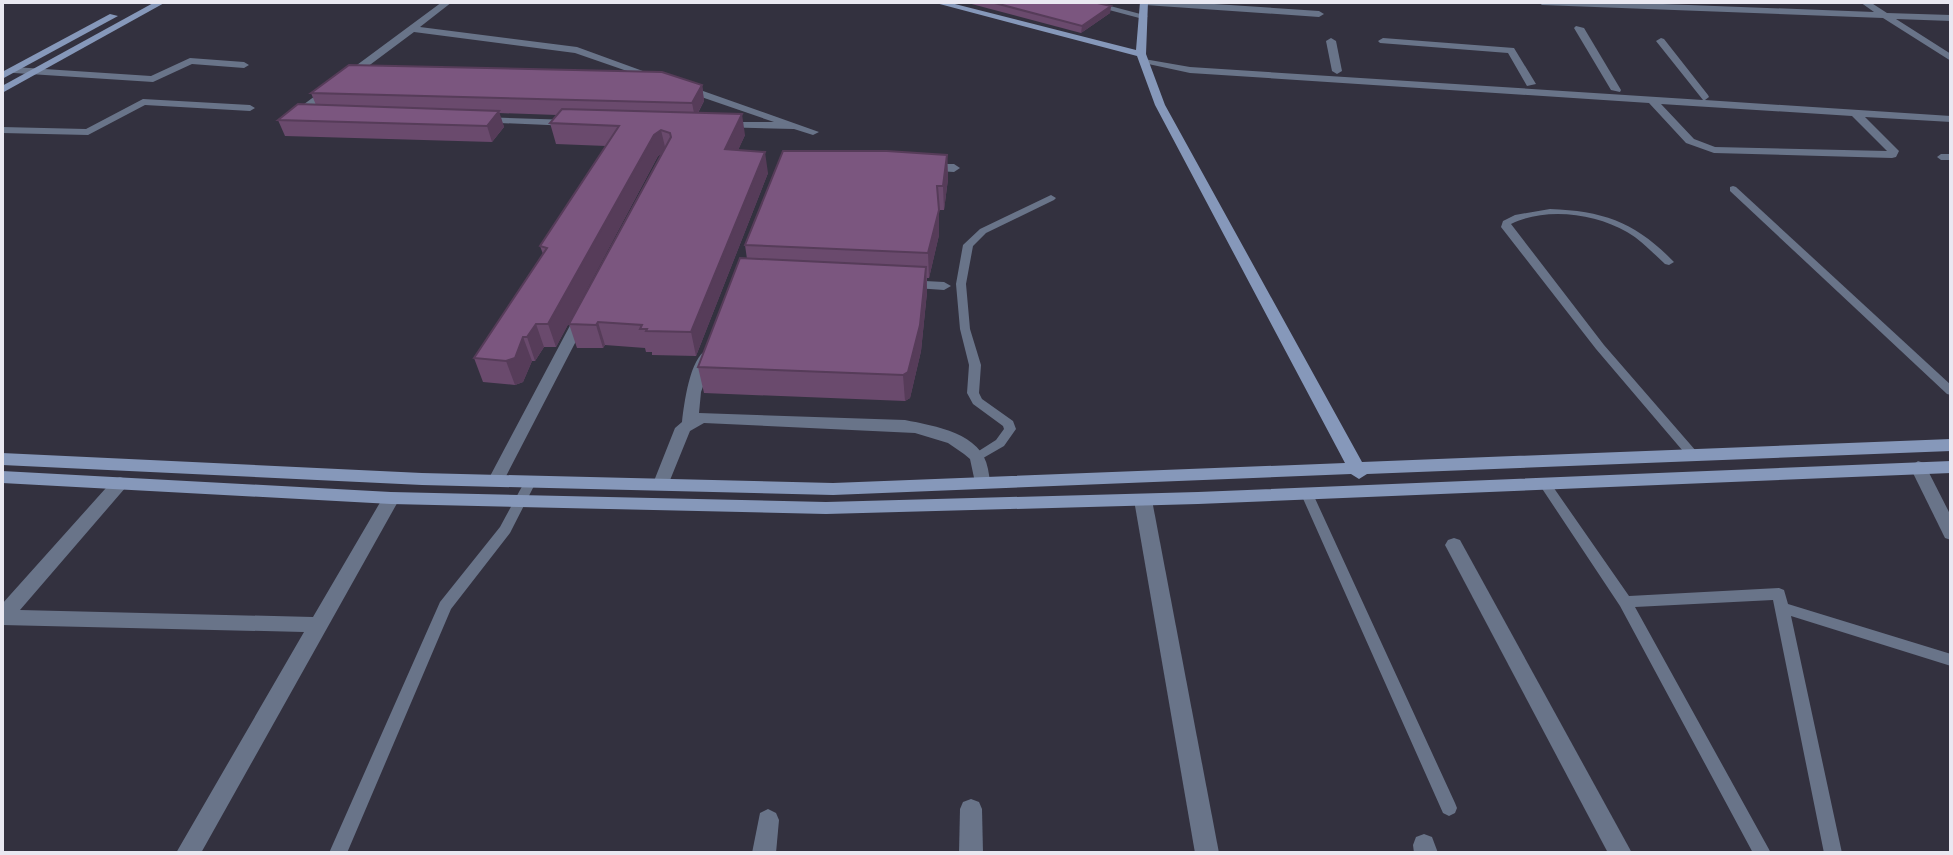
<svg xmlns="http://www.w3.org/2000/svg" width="1953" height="855" viewBox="0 0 1953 855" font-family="Barlow,sans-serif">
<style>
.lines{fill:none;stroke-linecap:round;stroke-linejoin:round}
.lane{fill:#697489;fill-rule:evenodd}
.street{fill:#697489;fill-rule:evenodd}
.secondary{fill:#8698ba;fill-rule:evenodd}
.wall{fill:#6a4a6d}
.shaded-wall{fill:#563c59}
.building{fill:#7b567f;stroke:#563c59;stroke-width:2}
</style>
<rect width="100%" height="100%" fill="#33313f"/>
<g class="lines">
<g class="lane">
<polygon points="1951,154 1951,160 1941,160 1937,157 1941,154"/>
<polygon points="1733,186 1736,187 1951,385 1951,395 1947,394 1730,191 1730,187"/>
<polygon points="1051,195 1056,198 1054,200 986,233 973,246 966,284 970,329 981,365 979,393 982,399 1013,421 1016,429 1004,446 978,461 972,457 974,454 996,440 1004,429 1003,426 973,404 967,393 969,365 960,329 956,284 963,245 980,229"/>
<path d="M1550 209C1605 211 1636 223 1674 262L1669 265 1665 264C1653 253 1641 240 1627 232 1594 213 1545 207 1511 224L1604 345 1696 451 1698 454 1696 457H1688L1596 349 1501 227 1503 221 1515 215Z"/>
<polygon points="530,478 534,479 536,482 510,533 451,609 347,853 329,853 440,602 500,527 526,479"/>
<polygon points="1545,480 1549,481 1629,596 1779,588 1784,590 1788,604 1951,654 1951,666 1791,616 1842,853 1824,853 1773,600 1635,607 1771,853 1753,853 1620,606 1539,484 1541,481"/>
<polygon points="1307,489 1312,491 1313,494 1455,803 1457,808 1455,813 1449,816 1443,813 1301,494 1302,491"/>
</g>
<g class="street">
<polygon points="442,2 452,2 420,27 577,47 662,78 653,80 575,53 414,32 296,120 288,120 288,116"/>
<polygon points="1079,2 1095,2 1148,16 1143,19"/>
<polygon points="1141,2 1184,2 1319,11 1324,14 1319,17 1145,5"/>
<polygon points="1538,2 1611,2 1874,12 1860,2 1870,2 1887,13 1951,15 1951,21 1896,19 1951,54 1951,61 1883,18 1542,5"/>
<polygon points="1576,26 1584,28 1621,90 1620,92 1611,90 1574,28"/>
<polygon points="1331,38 1336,41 1342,71 1337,74 1332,71 1326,41"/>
<polygon points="1383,38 1514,48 1536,84 1527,86 1508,53 1380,43 1378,41"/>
<path d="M1661 38 1664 39 1708 95 1709 97 1705 100 1951 116V122L1865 117 1899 151 1896 157 1892 158 1714 153 1686 143 1649 103 1190 73 1139 62 1144 59 1190 67 1703 100 1656 41ZM1661 104 1852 116 1887 151 1715 147 1694 139Z"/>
<polygon points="190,58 244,62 249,65 244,68 192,64 153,82 14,73 9,70 14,67 151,76"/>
<polygon points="678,85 686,85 819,132 813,135 794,129 718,127 716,125 722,122 774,122 678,89"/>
<polygon points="143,99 250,105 255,108 250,111 145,105 88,135 2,133 2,127 86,129"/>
<polygon points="482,117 571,120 576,123 571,126 478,122 478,118"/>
<polygon points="925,164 954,164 960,168 954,172 921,170 919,168"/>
<polygon points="906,280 944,282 951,286 944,290 901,287 901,281"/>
<polygon points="581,314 588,318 504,480 502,484 490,484 488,480 574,318"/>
<path d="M707 350 714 355 701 392 699 413 905 420C935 426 982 433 988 469 989 476 991 480 988 487H976L970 459 964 454 948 443 915 433 704 423 690 431 666 490H654L652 486 675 428 682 422C684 404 690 357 707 350Z"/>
<polygon points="1918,461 1924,463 1951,516 1951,540 1945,538 1910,467"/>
<polygon points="120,477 126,479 128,483 126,487 20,610 313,617 385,494 397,494 400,498 201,853 176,853 304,632 2,625 2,604 114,479"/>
<polygon points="1143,494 1149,496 1152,500 1219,853 1195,853 1134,500 1137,496"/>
<polygon points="1454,538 1460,540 1632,853 1608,853 1445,545 1448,540"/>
<polygon points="971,799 979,802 982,809 983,853 959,853 960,809 963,802"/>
<polygon points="768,809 776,813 779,820 776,853 752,853 760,813"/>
<polygon points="1424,834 1432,837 1438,853 1414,853 1413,845 1416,837"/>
</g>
<g class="secondary">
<polygon points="155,2 166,2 2,93 2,86"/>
<polygon points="932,2 947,2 1136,50 1140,2 1148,2 1146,54 1165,105 1362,462 1951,439 1951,451 1367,474 1359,479 1351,474 833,495 422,485 2,465 2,453 422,473 833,483 1345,463 1155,105 1137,56"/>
<polygon points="110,14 118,16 2,79 2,72"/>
<polygon points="1951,461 1951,473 1198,504 826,514 391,504 2,483 2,471 391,492 826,502 1198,492"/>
</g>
</g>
<g class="wall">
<polygon points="964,2 1093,2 1111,6 1110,13 1081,33"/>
<polygon points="702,85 704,101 698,113 745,135 738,150 768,173 696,356 652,355 652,352 646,352 645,348 605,345 603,348 577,348 569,324 663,153 658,156 556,347 544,347 535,361 532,361 523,382 515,385 483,382 474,358 543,254 540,246 606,146 556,144 550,123 557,115 499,113 504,127 492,142 285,136 278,120 316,105 311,93"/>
<polygon points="947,155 948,179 944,210 939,210 939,235 929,278 927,278 927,292 921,351 910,398 905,401 704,393 698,367 747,259 745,245"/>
</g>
<g class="shaded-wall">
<polygon points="1111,6 1110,13 1081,33 1082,26"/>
<polygon points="702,85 704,101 695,118 692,103"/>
<polygon points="499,111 504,127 492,142 487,126"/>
<polygon points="742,114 745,135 729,170 725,149"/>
<polygon points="661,130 666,151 658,156 556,347 548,324 654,135"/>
<polygon points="765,152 768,173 696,356 691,332"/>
<polygon points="947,155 948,179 944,210 943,186"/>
<polygon points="939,210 939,235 929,278 928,253"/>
<polygon points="926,267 927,292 921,351 910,398 905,401 903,375"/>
<polygon points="598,322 605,345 603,348 596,325"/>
<polygon points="536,324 544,347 535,361 527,337"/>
<polygon points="523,337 532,361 523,382 515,385 506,361"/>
</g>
<g class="building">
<polygon points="991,2 1093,2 1111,6 1082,26"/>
<polygon points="349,65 662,72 702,85 692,103 311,93"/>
<polygon points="298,104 499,111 487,126 278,120"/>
<polygon points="562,109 742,114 725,149 765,152 691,332 646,331 647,329 640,329 642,325 598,322 596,325 569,324 671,137 670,133 661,130 654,135 548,324 536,324 527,337 523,337 515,358 506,361 474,358 547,248 540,246 619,126 550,123"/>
<polygon points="783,151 887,151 947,155 943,186 937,186 939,210 928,253 745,245"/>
<polygon points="740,258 926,267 920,325 908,372 903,375 698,367"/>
</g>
<rect width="1953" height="855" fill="none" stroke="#e9e8f1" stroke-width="8"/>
</svg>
